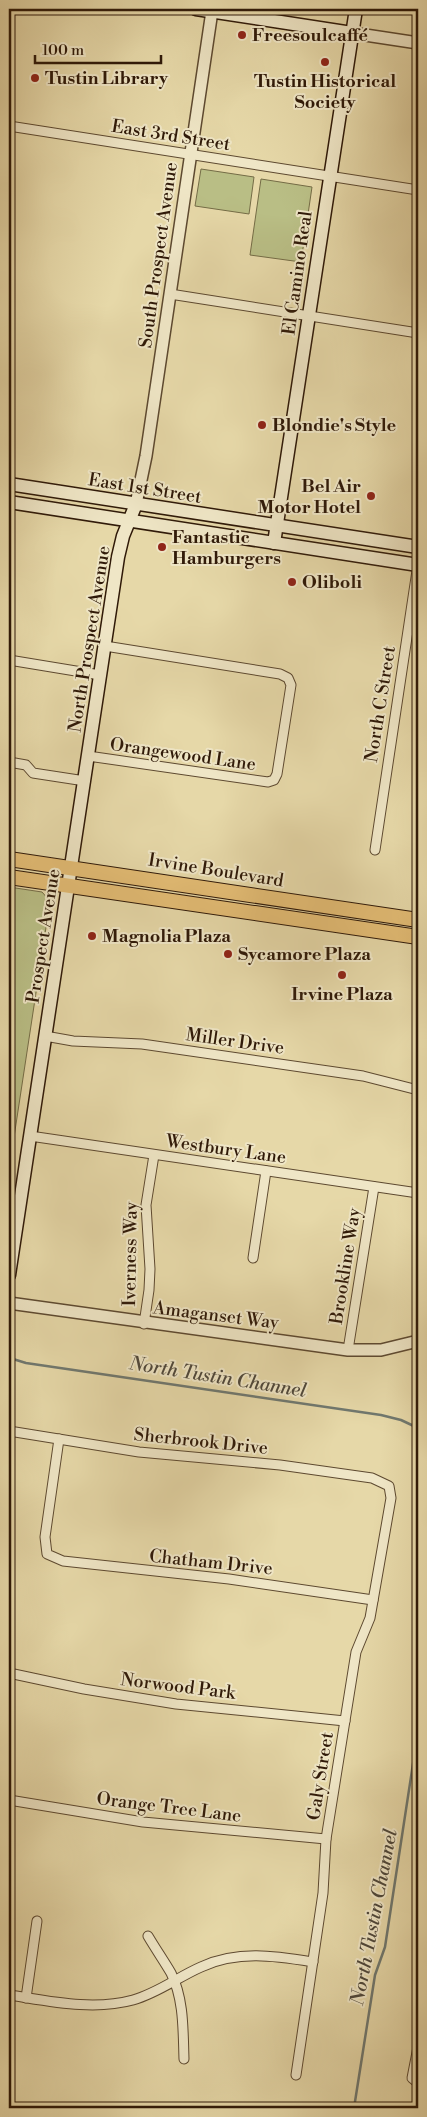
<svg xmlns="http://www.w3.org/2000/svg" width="427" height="2117" viewBox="0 0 427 2117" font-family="'Libre Bodoni',serif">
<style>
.green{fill:#b9be85;stroke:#746c46}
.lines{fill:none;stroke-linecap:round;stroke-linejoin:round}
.stream{stroke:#70786f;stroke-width:2.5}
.minor-casing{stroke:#5d4930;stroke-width:11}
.tertiary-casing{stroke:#5d4930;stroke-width:14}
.secondary-casing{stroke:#2f1908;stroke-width:15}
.primary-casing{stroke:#2f1908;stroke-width:16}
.minor{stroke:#efe6c6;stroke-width:9}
.tertiary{stroke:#efe6c6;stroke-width:11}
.secondary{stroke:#efe6c6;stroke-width:12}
.primary{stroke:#e3bc74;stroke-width:14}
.poi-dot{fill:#8f2418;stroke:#efe6c6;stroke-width:2}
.labels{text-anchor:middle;stroke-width:4;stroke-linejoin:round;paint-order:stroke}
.poi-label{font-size:18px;font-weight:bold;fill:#2f1908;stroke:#efe6c6;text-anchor:start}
.street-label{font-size:18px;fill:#2f1908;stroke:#efe6c6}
.water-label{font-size:19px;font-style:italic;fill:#4f483b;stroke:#efe6c6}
</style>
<rect width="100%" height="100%" fill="#e6d8a8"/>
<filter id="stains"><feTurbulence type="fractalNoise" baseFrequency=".004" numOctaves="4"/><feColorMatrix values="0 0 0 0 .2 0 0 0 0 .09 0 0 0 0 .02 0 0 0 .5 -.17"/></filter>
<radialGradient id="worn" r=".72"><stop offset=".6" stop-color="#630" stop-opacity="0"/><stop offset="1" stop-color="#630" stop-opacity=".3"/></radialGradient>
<g class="green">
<polygon points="201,169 254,177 249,214 195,206"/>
<polygon points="261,179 312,187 301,262 250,255"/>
<polygon points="9,887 42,892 50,901 9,1170"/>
</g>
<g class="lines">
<g class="stream">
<polyline points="13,1359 26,1363 381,1415 401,1420 418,1428"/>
<polyline points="354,2108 375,1975 385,1947 418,1731"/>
</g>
<defs>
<g id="minor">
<polyline points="9,126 418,190"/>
<polyline points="170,294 418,333"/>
<polyline points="9,660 100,675"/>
<polyline points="88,756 268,782 274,780 277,774 291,685 288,678 280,674 105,646"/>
<polyline points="9,762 26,765 33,773 85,781"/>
<polyline points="375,850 418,564"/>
<polyline points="45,1036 73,1041 142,1044 363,1076 418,1090"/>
<polyline points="30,1136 418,1193"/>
<polyline points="253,1258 266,1171"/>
<polyline points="144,1324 149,1290 150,1269 146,1205 154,1155"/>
<polyline points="348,1350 374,1187"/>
<polyline points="9,1431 139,1452 280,1465 372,1478 389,1486 391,1498 370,1618 356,1652 326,1839 323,1893 296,2075"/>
<polyline points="59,1439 45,1537 47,1554 63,1561 229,1579 373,1600"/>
<polyline points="9,1673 84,1689 176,1704 345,1721"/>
<polyline points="9,1800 143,1822 326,1839"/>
<path d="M148 1936C155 1948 164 1961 171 1973 184 1999 183 2030 184 2059"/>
<path d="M9 1995C49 2001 93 2011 133 2000 158 1993 178 1977 201 1967 238 1950 275 1956 313 1962"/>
<polyline points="26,1998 37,1921"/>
<polyline points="418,2047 412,2078 418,2083"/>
</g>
<g id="tertiary">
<polyline points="352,33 418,43"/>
<polyline points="136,504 146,456 212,11"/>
<polyline points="9,1303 348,1350 381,1350 418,1341"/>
</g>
<g id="secondary">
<polyline points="196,9 352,33"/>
<polyline points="9,484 418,547"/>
<polyline points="9,502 418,565"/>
<polyline points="274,543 356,9"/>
<polyline points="9,1275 118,557 123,536 136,504"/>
</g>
<g id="primary">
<polyline points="9,859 418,920"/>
<polyline points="9,877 418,937"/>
</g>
</defs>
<use href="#minor" class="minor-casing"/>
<use href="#tertiary" class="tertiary-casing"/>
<use href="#secondary" class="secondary-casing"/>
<use href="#primary" class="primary-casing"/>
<use href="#minor" class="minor"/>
<use href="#tertiary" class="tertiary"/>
<use href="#secondary" class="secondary"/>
<use href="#primary" class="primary"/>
</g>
<g class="poi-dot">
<circle cx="242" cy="35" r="5"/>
<circle cx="325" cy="62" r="5"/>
<circle cx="35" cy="78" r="5"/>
<circle cx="262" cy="425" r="5"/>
<circle cx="371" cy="496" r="5"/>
<circle cx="162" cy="547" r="5"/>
<circle cx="292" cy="582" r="5"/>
<circle cx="92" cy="936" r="5"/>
<circle cx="228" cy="954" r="5"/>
<circle cx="342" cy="975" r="5"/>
</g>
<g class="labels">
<g class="poi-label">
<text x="252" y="41">Freesoulcaffé</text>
<text x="45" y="84">Tustin Library</text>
<text x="325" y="87" text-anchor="middle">Tustin Historical<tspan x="325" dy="21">Society</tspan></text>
<text x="272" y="431">Blondie's Style</text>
<text x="361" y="492" text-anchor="end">Bel Air<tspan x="361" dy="21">Motor Hotel</tspan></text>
<text x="172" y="543">Fantastic<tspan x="172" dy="21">Hamburgers</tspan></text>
<text x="302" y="588">Oliboli</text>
<text x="102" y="942">Magnolia Plaza</text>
<text x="238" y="960">Sycamore Plaza</text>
<text x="342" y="1000" text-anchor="middle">Irvine Plaza</text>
</g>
<g class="street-label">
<text transform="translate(171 135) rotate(9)" y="6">East 3rd Street</text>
<text transform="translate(158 255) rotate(-82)" y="6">South Prospect Avenue</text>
<text transform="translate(297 273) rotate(-82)" y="6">El Camino Real</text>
<text transform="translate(145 488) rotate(9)" y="6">East 1st Street</text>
<text transform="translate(89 639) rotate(-81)" y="6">North Prospect Avenue</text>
<text transform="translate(380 704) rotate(-81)" y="6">North C Street</text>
<text transform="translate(183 754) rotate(8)" y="6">Orangewood Lane</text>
<text transform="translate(216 870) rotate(9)" y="6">Irvine Boulevard</text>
<text transform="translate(43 936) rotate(-81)" y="6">Prospect Avenue</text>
<text transform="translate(235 1041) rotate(8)" y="6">Miller Drive</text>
<text transform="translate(226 1149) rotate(8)" y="6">Westbury Lane</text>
<text transform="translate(130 1254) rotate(-89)" y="6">Iverness Way</text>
<text transform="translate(345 1266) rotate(-81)" y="6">Brookline Way</text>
<text transform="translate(216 1315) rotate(7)" y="6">Amaganset Way</text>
<text transform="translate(201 1441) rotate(6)" y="6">Sherbrook Drive</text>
<text transform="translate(211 1562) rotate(6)" y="6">Chatham Drive</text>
<text transform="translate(178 1686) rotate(7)" y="6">Norwood Park</text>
<text transform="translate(320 1776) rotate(-81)" y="6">Galy Street</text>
<text transform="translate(169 1807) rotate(7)" y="6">Orange Tree Lane</text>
</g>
<g class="water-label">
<text transform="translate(218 1376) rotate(9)" y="7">North Tustin Channel</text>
<text transform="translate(373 1917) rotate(-79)" y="7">North Tustin Channel</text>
</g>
</g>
<rect width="427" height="2117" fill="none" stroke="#e6d8a8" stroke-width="30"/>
<rect x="10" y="10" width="407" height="2097" fill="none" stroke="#2f1908" stroke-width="2.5"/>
<rect x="15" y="15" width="397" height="2087" fill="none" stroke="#2f1908"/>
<path d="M35 55v8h126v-8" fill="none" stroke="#2f1908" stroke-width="2.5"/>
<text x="42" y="55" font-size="15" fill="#2f1908" stroke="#efe6c6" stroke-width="4" paint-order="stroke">100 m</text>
<rect width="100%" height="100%" filter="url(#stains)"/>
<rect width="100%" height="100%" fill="url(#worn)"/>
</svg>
